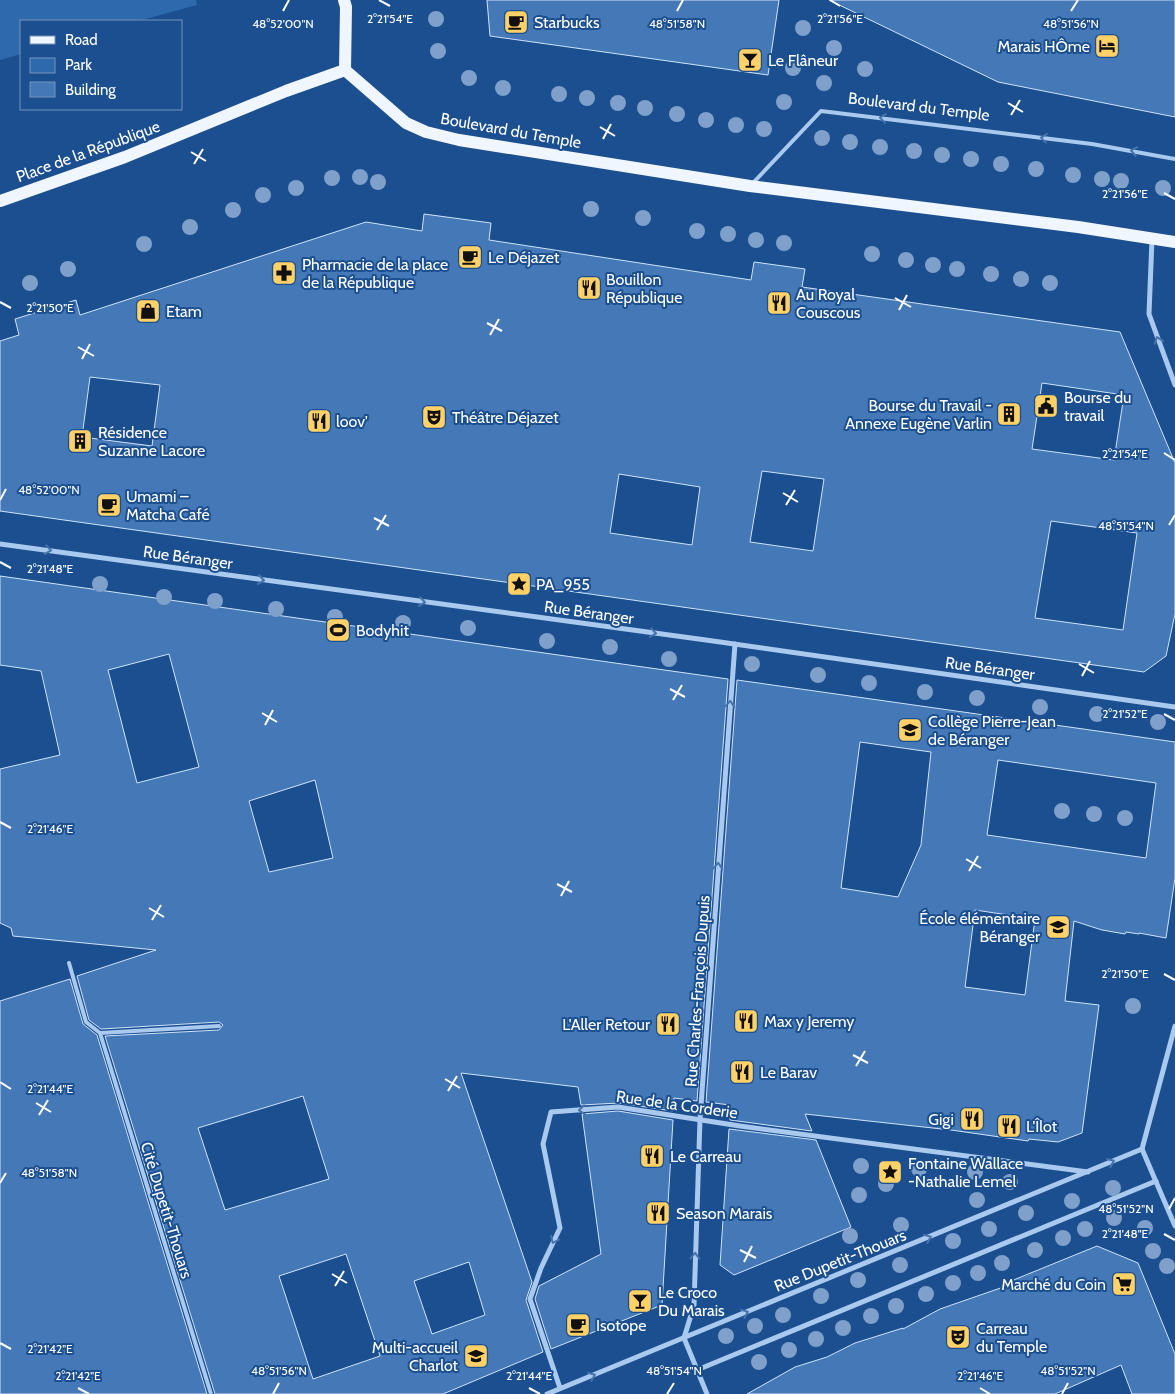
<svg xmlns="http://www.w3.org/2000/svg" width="1175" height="1394" viewBox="0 0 1175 1394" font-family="Cabin,sans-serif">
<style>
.green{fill:#2e69ad}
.building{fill:#4478b7;stroke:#cfe3fa;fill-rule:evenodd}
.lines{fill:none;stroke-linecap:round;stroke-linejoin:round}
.lane{stroke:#a9c9ee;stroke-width:4}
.street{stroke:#a9c9ee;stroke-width:5}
.primary{stroke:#f0f6ff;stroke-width:12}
.tree{fill:#7ea0ca}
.oneway{stroke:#4674ac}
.ticks{fill:none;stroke:#fff;stroke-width:2}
.labels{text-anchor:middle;stroke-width:4;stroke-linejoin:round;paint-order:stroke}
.poi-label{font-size:16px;fill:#fff;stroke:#1b4f8f;text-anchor:start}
.street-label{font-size:16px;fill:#fff;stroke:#1b4f8f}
.ticks-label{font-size:12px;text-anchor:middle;fill:#fff;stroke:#1b4f8f;stroke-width:4;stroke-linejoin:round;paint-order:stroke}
</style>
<rect width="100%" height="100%" fill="#1b4f8f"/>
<polygon class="green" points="0,0 196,0 197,5 138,21 21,21 21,54 0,60"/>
<g class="building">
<polygon points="487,0 779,0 768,75 490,36"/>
<polygon points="829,0 1175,0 1175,117 998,82"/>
<path d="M424 214 491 223 489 240 751 280 754 262 805 269 802 287 1120 332 1175 463V614L1166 656 1144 672 0 511V341L19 335 15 319 76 300 80 315 366 222 422 231ZM90 377 160 385 152 446 82 437ZM1042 383 1124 395 1114 460 1032 449ZM762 471 824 479 813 551 750 542ZM619 474 700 487 692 545 610 533ZM1051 521 1137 533 1123 630 1035 618Z"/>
<path d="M0 576 728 679 697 1101 674 1098 673 1111 619 1103 581 1105 578 1087 461 1073 532 1282 526 1300 543 1352 443 1394H215L105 1036 219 1030 223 1025 219 1022 101 1029 89 1020 77 976 156 950 13 936 11 928 0 923V769L60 755 41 671 0 665ZM169 654 199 767 137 783 108 670ZM315 780 333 858 269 872 249 801ZM303 1096 329 1179 225 1210 198 1128ZM346 1254 380 1356 313 1379 279 1276ZM469 1262 485 1315 432 1334 414 1281Z"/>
<path d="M737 680 1175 742V878L1166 938 1139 933V934L1126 932 1125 934 1102 930 1074 921 1065 1001 1099 1005 1082 1133 1058 1142 1029 1139 1028 1141 951 1130 805 1114 812 1131 730 1120V1105L706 1102ZM860 742 931 752 921 845 898 897 841 888ZM998 760 1156 783 1146 858 987 835ZM975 910 1035 919 1025 995 965 987Z"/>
<polygon points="70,979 83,1024 97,1035 207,1394 0,1394 0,1001"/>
<polygon points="618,1111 673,1120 662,1305 551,1349 535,1299 539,1286 601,1254 582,1114"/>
<polygon points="729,1129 816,1140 851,1227 734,1275 720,1265"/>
<polygon points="1097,1246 1138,1263 1175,1354 1175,1394 1132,1394 1121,1365 1055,1394 747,1394 795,1367 827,1357 855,1343 903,1328 903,1329 940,1309 1012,1284 1011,1281"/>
</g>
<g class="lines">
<g class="lane">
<polyline points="752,184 821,111 1092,144 1175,159"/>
<polyline points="69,963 86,1022 100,1033 211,1394"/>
<polyline points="100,1033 219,1026"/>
</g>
<g class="street">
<polyline points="1152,239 1149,314 1175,385"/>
<polyline points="0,544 706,640 1175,707"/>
<polyline points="1142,1149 1175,1026"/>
<polyline points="1142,1149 1175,1226"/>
<polyline points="684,1338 694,1305 700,1119 735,644"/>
<polyline points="684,1338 707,1394"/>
<polyline points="697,1370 1156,1181"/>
<polyline points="560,1388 530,1299 541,1268 560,1228 543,1144 551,1112 618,1107 740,1126 1088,1172"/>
<polyline points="547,1394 1142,1149"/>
</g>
<g class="primary">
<polyline points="344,0 346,7 345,70"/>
<polyline points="345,70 406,123 426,132 459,140 750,186 1078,227 1175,242"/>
<polyline points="0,201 125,157 286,91 345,70"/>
</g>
</g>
<g class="tree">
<circle cx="436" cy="19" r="8"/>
<circle cx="803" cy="28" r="8"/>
<circle cx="834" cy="48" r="8"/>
<circle cx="438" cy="51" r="8"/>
<circle cx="793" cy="68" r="8"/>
<circle cx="865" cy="69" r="8"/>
<circle cx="469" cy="78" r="8"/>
<circle cx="824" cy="83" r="8"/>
<circle cx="503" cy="88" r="8"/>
<circle cx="559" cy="94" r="8"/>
<circle cx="587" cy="98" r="8"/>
<circle cx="784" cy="102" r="8"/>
<circle cx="618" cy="103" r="8"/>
<circle cx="645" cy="108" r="8"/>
<circle cx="677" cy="114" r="8"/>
<circle cx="706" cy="120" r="8"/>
<circle cx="736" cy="125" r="8"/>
<circle cx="764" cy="129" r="8"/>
<circle cx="822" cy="138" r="8"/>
<circle cx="850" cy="142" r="8"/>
<circle cx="880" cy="147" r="8"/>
<circle cx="914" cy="151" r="8"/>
<circle cx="942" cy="155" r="8"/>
<circle cx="971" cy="159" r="8"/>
<circle cx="1001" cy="164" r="8"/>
<circle cx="1036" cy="169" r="8"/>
<circle cx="1073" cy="175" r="8"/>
<circle cx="360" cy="177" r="8"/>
<circle cx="332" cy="178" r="8"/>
<circle cx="1102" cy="179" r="8"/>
<circle cx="1121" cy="181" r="8"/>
<circle cx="378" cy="182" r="8"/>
<circle cx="296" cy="188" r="8"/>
<circle cx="1163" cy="188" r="8"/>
<circle cx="263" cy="195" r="8"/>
<circle cx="591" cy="209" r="8"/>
<circle cx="233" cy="210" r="8"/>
<circle cx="643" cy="218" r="8"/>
<circle cx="190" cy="227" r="8"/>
<circle cx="697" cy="231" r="8"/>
<circle cx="728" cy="234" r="8"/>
<circle cx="756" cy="240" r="8"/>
<circle cx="784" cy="243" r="8"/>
<circle cx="144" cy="244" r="8"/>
<circle cx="872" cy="254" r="8"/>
<circle cx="906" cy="260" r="8"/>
<circle cx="933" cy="265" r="8"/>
<circle cx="68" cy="269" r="8"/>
<circle cx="957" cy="269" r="8"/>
<circle cx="991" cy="274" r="8"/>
<circle cx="1021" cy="279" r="8"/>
<circle cx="30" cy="283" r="8"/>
<circle cx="1050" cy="283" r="8"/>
<circle cx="100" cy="584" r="8"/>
<circle cx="164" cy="597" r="8"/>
<circle cx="215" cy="601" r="8"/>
<circle cx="276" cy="609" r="8"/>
<circle cx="335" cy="617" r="8"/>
<circle cx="403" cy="623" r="8"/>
<circle cx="468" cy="628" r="8"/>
<circle cx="547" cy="641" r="8"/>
<circle cx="610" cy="647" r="8"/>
<circle cx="669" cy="659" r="8"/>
<circle cx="752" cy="664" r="8"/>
<circle cx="818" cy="675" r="8"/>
<circle cx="869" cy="683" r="8"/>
<circle cx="925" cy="692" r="8"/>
<circle cx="977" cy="698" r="8"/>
<circle cx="1040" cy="707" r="8"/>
<circle cx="1097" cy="714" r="8"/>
<circle cx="1158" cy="722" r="8"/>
<circle cx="1062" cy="811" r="8"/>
<circle cx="1094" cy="814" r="8"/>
<circle cx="1125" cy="818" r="8"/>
<circle cx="1133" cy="1006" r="8"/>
<circle cx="861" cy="1166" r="8"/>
<circle cx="919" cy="1169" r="8"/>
<circle cx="975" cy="1172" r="8"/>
<circle cx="1010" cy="1182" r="8"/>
<circle cx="886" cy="1184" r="8"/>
<circle cx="1113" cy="1188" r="8"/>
<circle cx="859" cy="1195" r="8"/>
<circle cx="977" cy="1200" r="8"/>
<circle cx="1072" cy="1201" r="8"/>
<circle cx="1026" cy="1213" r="8"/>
<circle cx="1114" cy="1218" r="8"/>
<circle cx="901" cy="1225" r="8"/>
<circle cx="1145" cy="1228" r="8"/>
<circle cx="989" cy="1229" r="8"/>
<circle cx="1085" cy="1229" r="8"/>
<circle cx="850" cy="1236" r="8"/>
<circle cx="1063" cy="1238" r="8"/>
<circle cx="953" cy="1241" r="8"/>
<circle cx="1035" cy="1250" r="8"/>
<circle cx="1153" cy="1251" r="8"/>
<circle cx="1002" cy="1263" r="8"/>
<circle cx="900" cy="1265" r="8"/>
<circle cx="1167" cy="1266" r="8"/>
<circle cx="978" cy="1273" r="8"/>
<circle cx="858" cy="1280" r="8"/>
<circle cx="953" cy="1283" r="8"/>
<circle cx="926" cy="1294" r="8"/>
<circle cx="821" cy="1296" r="8"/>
<circle cx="896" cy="1306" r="8"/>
<circle cx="783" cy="1315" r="8"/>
<circle cx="871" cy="1316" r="8"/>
<circle cx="755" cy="1326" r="8"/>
<circle cx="843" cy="1328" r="8"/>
<circle cx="726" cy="1336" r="8"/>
<circle cx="816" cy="1339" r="8"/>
<circle cx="789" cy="1350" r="8"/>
<circle cx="759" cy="1362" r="8"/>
</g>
<defs><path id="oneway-chevron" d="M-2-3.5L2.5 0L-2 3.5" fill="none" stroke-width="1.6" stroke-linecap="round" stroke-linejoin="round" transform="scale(1.25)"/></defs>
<g class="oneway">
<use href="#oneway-chevron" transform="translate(883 118) rotate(-173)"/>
<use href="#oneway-chevron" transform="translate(1044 138) rotate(-173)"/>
<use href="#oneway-chevron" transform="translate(1134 151) rotate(-169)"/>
<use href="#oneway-chevron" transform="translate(1158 340) rotate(-110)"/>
<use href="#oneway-chevron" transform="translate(48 550) rotate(8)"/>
<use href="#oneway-chevron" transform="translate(261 580) rotate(8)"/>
<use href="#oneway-chevron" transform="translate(422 602) rotate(8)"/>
<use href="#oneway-chevron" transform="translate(653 633) rotate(8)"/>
<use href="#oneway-chevron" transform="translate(730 704) rotate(-86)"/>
<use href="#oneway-chevron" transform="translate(718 866) rotate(-86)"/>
<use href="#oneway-chevron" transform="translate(582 1110) rotate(175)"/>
<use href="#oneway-chevron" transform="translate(1111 1162) rotate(-23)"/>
<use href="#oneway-chevron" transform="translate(928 1238) rotate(-22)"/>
<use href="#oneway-chevron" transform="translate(554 1240) rotate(115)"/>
<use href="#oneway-chevron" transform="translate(695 1256) rotate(-88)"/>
<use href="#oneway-chevron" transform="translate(745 1313) rotate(-22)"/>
<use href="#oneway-chevron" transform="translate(592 1376) rotate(-22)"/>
</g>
<path class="ticks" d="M379 0 390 6M830 0 840 6M283 11 289 0M677 11 683 0M1071 11 1078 0M1008 103 1023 112M1011 115 1020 100M600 127 615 136M603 139 611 124M191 152 206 161M194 164 203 149M1164 193 1175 199M895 298 911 307M0 302 11 308M899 310 907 295M487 323 502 331M490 335 499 319M78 347 94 356M82 359 90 344M1164 453 1175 460M783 493 798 502M0 500 6 489M786 505 795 490M374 518 389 526M1169 525 1175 515M377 530 386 515M0 562 11 568M1079 664 1094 673M1082 676 1090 661M670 689 685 697M673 700 682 685M262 713 277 722M1164 714 1175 720M265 725 273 710M0 822 11 828M966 859 981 868M969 871 978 856M557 884 572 892M561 896 569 881M149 908 164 917M152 920 161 905M1164 974 1175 980M853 1055 868 1063M856 1066 865 1051M445 1079 460 1088M0 1082 11 1089M448 1091 457 1076M36 1103 51 1112M39 1115 48 1100M0 1183 6 1173M1169 1209 1175 1198M1164 1234 1175 1240M740 1250 756 1258M744 1262 752 1246M332 1274 347 1283M335 1286 344 1271M0 1343 11 1349M78 1388 89 1394M529 1388 540 1394M980 1388 990 1394M273 1394 279 1383M667 1394 674 1383M1062 1394 1068 1383"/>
<defs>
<symbol id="cafe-square" viewBox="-11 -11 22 22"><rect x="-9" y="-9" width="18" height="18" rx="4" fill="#ffd166" stroke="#1b4f8f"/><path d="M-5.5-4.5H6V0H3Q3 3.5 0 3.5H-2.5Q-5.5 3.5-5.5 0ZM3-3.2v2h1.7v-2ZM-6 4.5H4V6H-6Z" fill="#111"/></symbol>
<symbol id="hotel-square" viewBox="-11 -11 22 22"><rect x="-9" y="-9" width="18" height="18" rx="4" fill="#ffd166" stroke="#1b4f8f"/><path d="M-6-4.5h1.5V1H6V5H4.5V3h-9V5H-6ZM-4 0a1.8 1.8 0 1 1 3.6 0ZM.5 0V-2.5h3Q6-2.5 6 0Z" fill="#111"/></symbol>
<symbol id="bar-square" viewBox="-11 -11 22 22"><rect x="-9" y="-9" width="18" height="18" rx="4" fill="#ffd166" stroke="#1b4f8f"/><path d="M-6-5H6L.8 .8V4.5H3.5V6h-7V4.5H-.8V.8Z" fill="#111"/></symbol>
<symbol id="pharmacy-square" viewBox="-11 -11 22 22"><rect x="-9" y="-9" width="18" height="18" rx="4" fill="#ffd166" stroke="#1b4f8f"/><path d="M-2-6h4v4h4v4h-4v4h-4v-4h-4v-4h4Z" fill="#111"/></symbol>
<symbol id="restaurant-square" viewBox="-11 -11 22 22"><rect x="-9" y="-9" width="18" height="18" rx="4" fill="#ffd166" stroke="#1b4f8f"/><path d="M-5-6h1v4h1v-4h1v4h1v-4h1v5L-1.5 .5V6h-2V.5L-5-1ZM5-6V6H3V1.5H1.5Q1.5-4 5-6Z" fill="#111"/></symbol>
<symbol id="shop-square" viewBox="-11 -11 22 22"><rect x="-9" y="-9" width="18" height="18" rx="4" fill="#ffd166" stroke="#1b4f8f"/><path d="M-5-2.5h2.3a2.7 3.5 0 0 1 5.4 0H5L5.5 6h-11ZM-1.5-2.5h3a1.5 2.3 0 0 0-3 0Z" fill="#111"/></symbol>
<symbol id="civic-square" viewBox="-11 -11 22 22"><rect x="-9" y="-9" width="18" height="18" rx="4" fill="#ffd166" stroke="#1b4f8f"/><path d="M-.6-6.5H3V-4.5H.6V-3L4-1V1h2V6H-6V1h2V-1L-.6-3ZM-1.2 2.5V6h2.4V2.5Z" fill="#111"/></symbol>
<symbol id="building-square" viewBox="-11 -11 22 22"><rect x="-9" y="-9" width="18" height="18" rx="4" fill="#ffd166" stroke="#1b4f8f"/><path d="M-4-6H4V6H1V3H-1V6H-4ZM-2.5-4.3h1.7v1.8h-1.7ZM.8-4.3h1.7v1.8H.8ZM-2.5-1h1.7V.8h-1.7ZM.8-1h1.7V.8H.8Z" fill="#111"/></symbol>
<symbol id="theatre-square" viewBox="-11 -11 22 22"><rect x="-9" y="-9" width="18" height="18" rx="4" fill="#ffd166" stroke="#1b4f8f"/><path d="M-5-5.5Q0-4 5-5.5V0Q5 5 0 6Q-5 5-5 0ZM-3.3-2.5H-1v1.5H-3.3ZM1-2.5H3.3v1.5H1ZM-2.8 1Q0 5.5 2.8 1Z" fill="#111"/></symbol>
<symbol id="sight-square" viewBox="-11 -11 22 22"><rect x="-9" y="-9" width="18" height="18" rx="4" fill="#ffd166" stroke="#1b4f8f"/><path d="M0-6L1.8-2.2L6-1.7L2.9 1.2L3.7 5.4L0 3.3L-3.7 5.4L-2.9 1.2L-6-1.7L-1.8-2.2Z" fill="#111"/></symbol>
<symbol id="stadium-square" viewBox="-11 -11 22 22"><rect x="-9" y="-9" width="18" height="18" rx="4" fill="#ffd166" stroke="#1b4f8f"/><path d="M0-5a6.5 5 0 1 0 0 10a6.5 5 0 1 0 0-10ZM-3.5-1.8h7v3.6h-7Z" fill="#111"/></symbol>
<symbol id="school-square" viewBox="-11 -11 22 22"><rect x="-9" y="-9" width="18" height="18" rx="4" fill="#ffd166" stroke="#1b4f8f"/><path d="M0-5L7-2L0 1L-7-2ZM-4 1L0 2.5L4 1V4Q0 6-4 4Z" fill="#111"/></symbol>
<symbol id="supermarket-square" viewBox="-11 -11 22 22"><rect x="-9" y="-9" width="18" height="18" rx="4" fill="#ffd166" stroke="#1b4f8f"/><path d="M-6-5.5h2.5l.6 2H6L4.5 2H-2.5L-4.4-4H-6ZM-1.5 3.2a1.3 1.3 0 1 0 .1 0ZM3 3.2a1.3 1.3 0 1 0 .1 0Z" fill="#111"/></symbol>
</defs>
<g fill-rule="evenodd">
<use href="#cafe-square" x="502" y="8" width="28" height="28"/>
<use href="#hotel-square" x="1093" y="32" width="28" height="28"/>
<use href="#bar-square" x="736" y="46" width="28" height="28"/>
<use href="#cafe-square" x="456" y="243" width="28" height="28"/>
<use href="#pharmacy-square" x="270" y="259" width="28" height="28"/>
<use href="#restaurant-square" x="575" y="274" width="28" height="28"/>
<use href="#restaurant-square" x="765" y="289" width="28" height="28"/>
<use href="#shop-square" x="134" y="297" width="28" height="28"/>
<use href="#civic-square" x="1032" y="392" width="28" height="28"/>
<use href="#building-square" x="995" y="400" width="28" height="28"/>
<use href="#theatre-square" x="420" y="403" width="28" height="28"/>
<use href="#restaurant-square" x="305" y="407" width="28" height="28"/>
<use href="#building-square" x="66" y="427" width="28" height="28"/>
<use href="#cafe-square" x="95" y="491" width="28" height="28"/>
<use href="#sight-square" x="505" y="570" width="28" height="28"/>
<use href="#stadium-square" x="324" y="616" width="28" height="28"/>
<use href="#school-square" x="896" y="716" width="28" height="28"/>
<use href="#school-square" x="1044" y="913" width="28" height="28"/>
<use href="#restaurant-square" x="732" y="1007" width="28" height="28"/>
<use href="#restaurant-square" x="654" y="1010" width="28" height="28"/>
<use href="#restaurant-square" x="728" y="1058" width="28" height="28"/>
<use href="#restaurant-square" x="958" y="1105" width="28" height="28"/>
<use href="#restaurant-square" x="995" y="1112" width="28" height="28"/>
<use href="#restaurant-square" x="638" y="1142" width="28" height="28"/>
<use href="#sight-square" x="876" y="1158" width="28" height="28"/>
<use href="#restaurant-square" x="644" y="1199" width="28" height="28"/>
<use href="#supermarket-square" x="1110" y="1270" width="28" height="28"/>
<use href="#bar-square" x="626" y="1287" width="28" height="28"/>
<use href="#cafe-square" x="564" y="1311" width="28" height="28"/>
<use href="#theatre-square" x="944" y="1323" width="28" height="28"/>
<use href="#school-square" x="462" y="1342" width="28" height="28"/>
</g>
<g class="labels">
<g class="poi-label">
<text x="534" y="28">Starbucks</text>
<text x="1090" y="52" text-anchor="end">Marais HÔme</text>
<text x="768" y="66">Le Flâneur</text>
<text x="488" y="263">Le Déjazet</text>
<text x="302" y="270">Pharmacie de la place<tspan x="302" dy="18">de la République</tspan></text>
<text x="606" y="285">Bouillon<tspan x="606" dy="18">République</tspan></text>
<text x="796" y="300">Au Royal<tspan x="796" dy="18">Couscous</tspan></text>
<text x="166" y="317">Etam</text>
<text x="1064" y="403">Bourse du<tspan x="1064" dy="18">travail</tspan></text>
<text x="992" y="411" text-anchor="end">Bourse du Travail -<tspan x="992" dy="18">Annexe Eugène Varlin</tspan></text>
<text x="452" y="423">Théâtre Déjazet</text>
<text x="336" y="427">loov'</text>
<text x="98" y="438">Résidence<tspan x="98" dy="18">Suzanne Lacore</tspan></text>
<text x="126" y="502">Umami –<tspan x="126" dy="18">Matcha Café</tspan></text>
<text x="536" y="590">PA_955</text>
<text x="356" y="636">Bodyhit</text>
<text x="928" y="727">Collège Pierre-Jean<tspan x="928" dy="18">de Béranger</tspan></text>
<text x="1040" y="924" text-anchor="end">École élémentaire<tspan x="1040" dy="18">Béranger</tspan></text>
<text x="764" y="1027">Max y Jeremy</text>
<text x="650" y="1030" text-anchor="end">L'Aller Retour</text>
<text x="760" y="1078">Le Barav</text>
<text x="954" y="1125" text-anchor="end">Gigi</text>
<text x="1026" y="1132">L'Îlot</text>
<text x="670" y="1162">Le Carreau</text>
<text x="908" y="1169">Fontaine Wallace<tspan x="908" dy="18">-Nathalie Lemel</tspan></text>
<text x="676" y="1219">Season Marais</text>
<text x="1106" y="1290" text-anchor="end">Marché du Coin</text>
<text x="658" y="1298">Le Croco<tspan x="658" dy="18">Du Marais</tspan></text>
<text x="596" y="1331">Isotope</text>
<text x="976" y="1334">Carreau<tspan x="976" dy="18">du Temple</tspan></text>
<text x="458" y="1353" text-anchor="end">Multi-accueil<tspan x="458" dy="18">Charlot</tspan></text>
</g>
<g class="street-label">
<text transform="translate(919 106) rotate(7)" y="6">Boulevard du Temple</text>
<text transform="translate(511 130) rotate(10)" y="6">Boulevard du Temple</text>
<text transform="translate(88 151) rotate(-20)" y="6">Place de la République</text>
<text transform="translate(188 557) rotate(8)" y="6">Rue Béranger</text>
<text transform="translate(589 612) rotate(8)" y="6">Rue Béranger</text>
<text transform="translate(990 668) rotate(8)" y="6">Rue Béranger</text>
<text transform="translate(697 991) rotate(-86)" y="6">Rue Charles-François Dupuis</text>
<text transform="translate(677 1104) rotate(8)" y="6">Rue de la Corderie</text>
<text transform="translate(167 1210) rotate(73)" y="6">Cité Dupetit-Thouars</text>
<text transform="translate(840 1260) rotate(-22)" y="6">Rue Dupetit-Thouars</text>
</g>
</g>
<g class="ticks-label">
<text x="390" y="23">2°21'54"E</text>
<text x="840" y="23">2°21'56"E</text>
<text x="283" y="28">48°52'00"N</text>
<text x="677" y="28">48°51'58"N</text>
<text x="1071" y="28">48°51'56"N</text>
<text x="1125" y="198">2°21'56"E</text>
<text x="50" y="312">2°21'50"E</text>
<text x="1125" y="458">2°21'54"E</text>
<text x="49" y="494">48°52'00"N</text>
<text x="1126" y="530">48°51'54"N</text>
<text x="50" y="573">2°21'48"E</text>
<text x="1125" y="718">2°21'52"E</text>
<text x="50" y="833">2°21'46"E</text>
<text x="1125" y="978">2°21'50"E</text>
<text x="50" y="1093">2°21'44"E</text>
<text x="49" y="1177">48°51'58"N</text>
<text x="1126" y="1213">48°51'52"N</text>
<text x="1125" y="1238">2°21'48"E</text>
<text x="50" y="1353">2°21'42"E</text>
<text x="279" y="1375">48°51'56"N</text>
<text x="674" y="1375">48°51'54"N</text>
<text x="1068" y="1375">48°51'52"N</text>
<text x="78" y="1380">2°21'42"E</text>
<text x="529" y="1380">2°21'44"E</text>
<text x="980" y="1380">2°21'46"E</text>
</g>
<rect x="20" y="20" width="162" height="90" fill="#1b4f8f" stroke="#7695bc"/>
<rect x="30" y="36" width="25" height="8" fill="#f0f6ff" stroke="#7695bc"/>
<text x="65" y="45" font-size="15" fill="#ffffff">Road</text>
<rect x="30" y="58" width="25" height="15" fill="#2e69ad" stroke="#7695bc"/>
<text x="65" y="70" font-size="15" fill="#ffffff">Park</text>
<rect x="30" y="82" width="25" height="15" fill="#4478b7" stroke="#7695bc"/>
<text x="65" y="95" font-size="15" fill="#ffffff">Building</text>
</svg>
